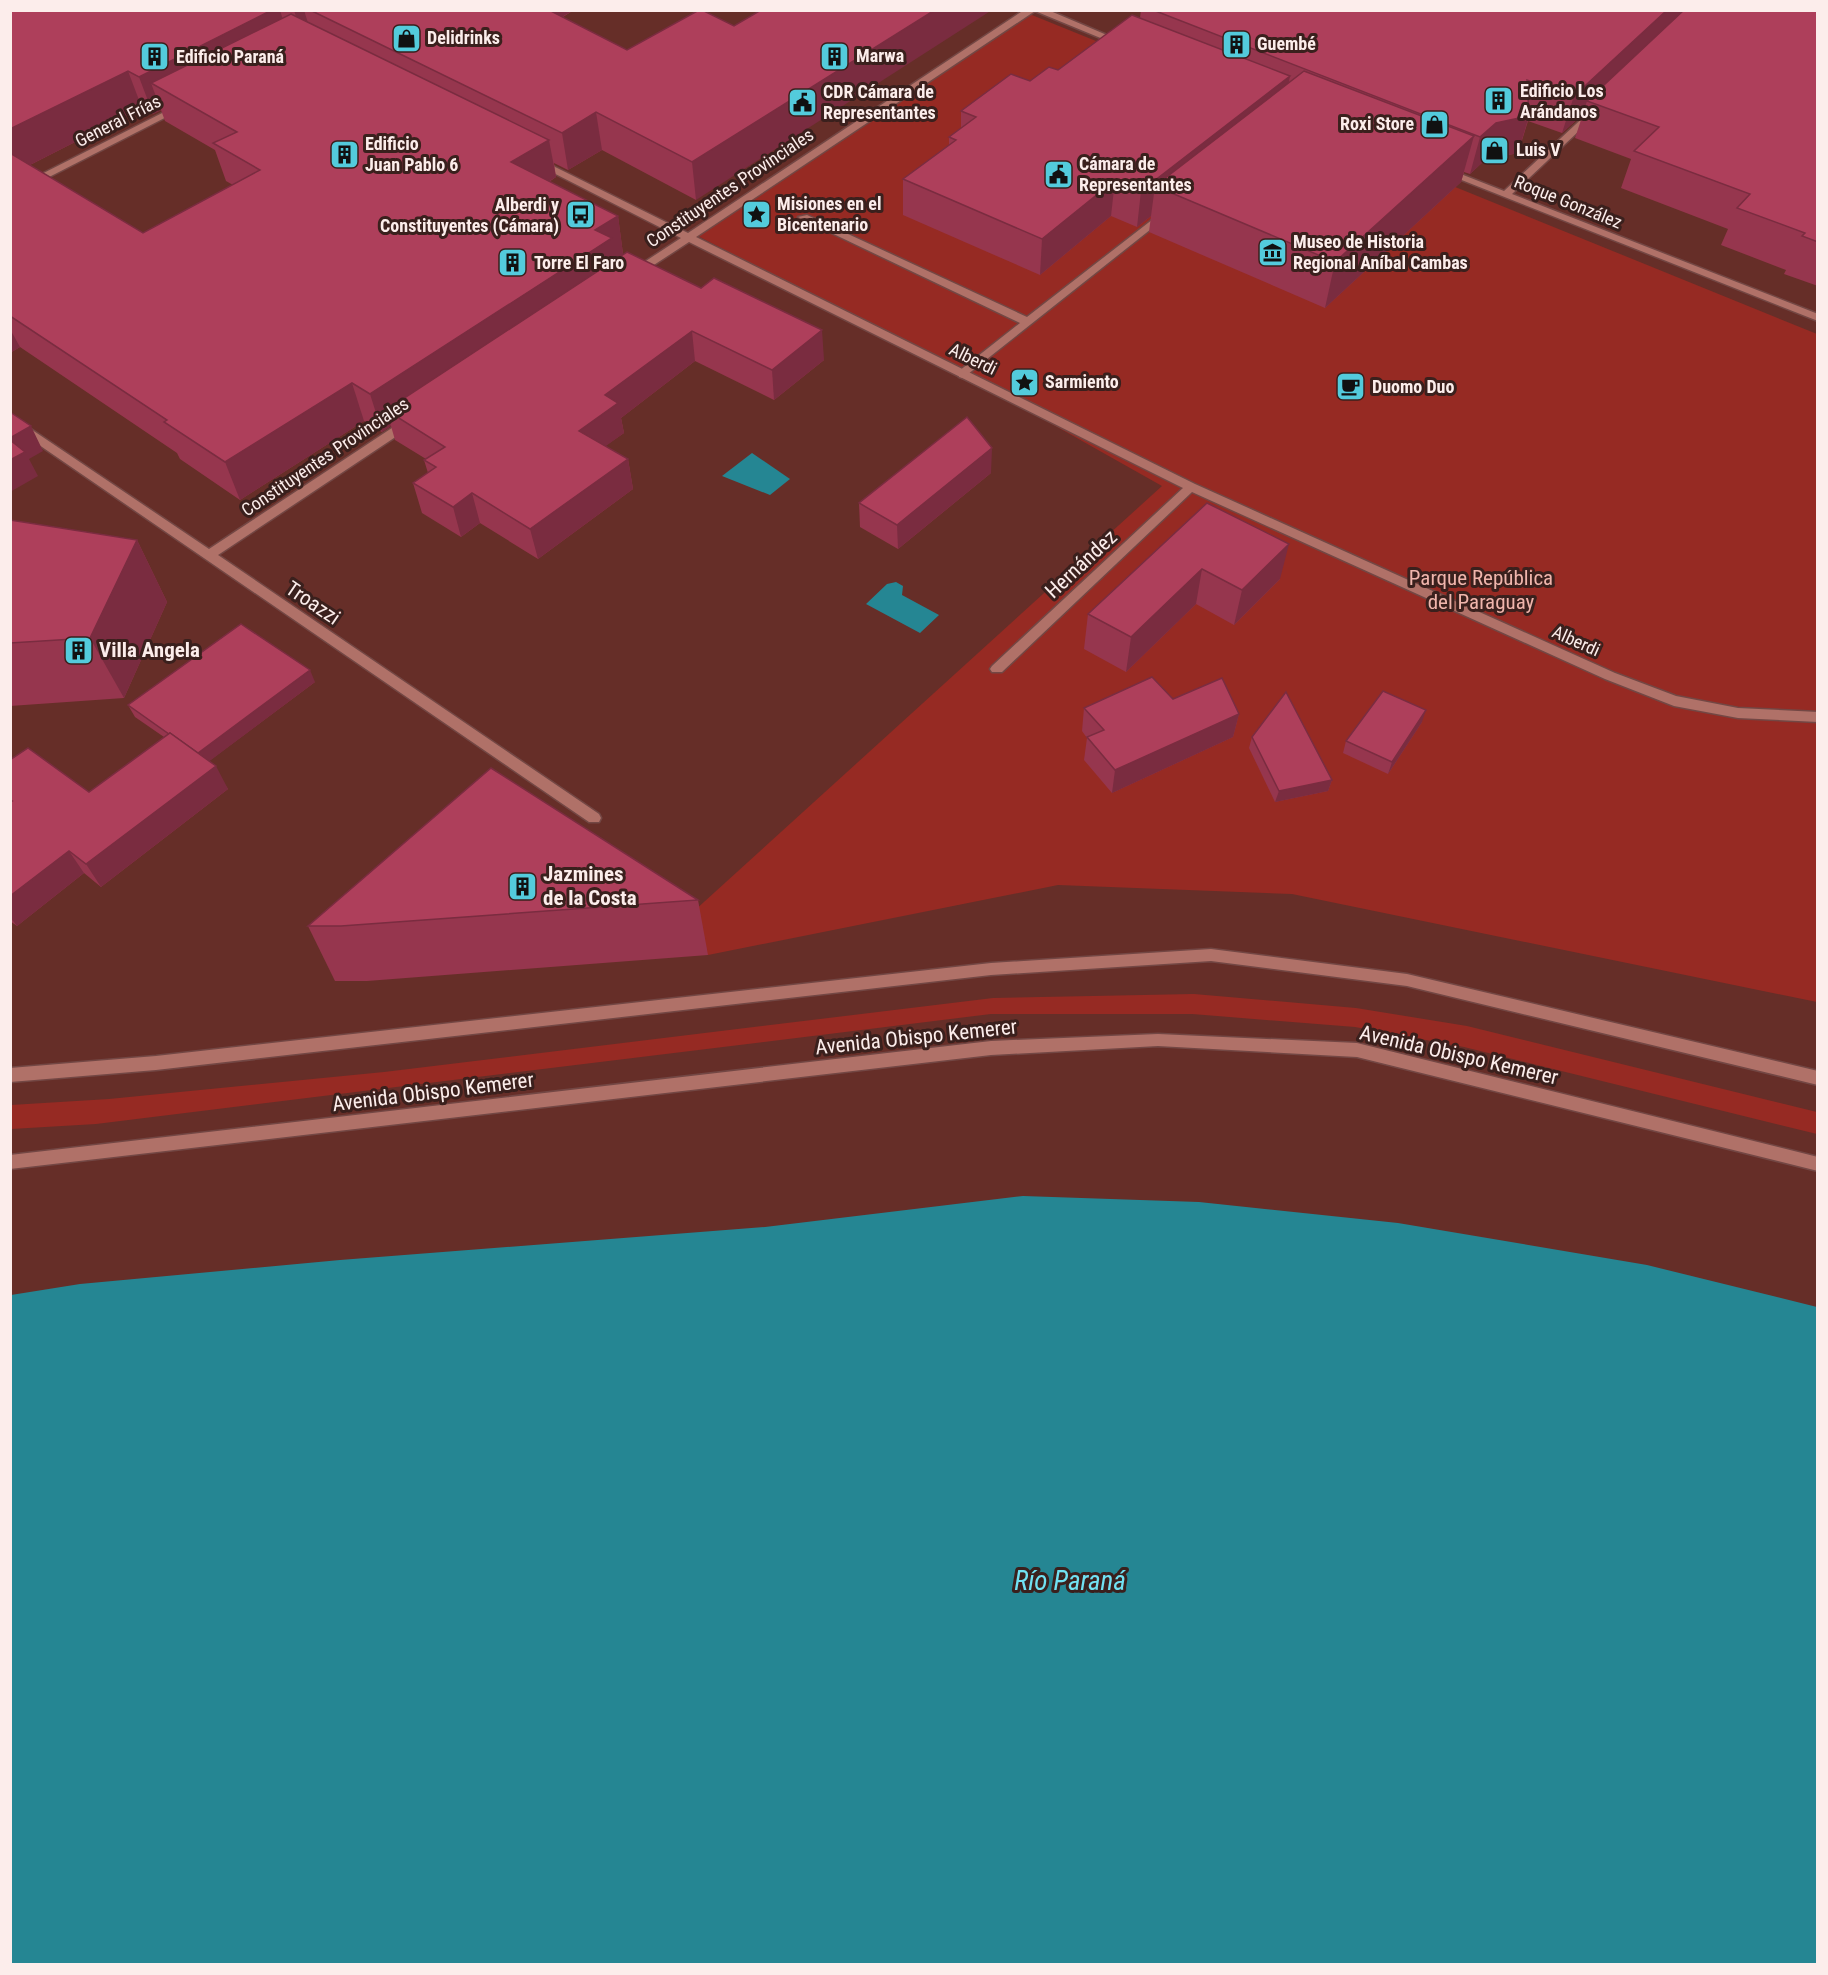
<svg xmlns="http://www.w3.org/2000/svg" width="1828" height="1975" viewBox="0 0 1828 1975" font-family="'Roboto Condensed',sans-serif">
<style>
.green{fill:#962a23}
.water{fill:#258693}
.lines{fill:none;stroke-linecap:round;stroke-linejoin:round}
.lane-casing{stroke:#734744;stroke-width:3}
.street-casing{stroke:#734744;stroke-width:3}
.secondary-casing{stroke:#734744;stroke-width:3}
.lane{fill:#b07168;fill-rule:evenodd}
.street{fill:#b07168;fill-rule:evenodd}
.secondary{fill:#b07168;fill-rule:evenodd}
.wall{fill:#96364e;fill-rule:evenodd}
.shaded-wall{fill:#7a2c40}
.building{fill:#ae3f5b;stroke:#7a2c40;stroke-width:1.5}
.labels{text-anchor:middle;stroke-width:6;stroke-linejoin:round;paint-order:stroke}
.far-poi-label{font-size:18px;font-weight:bold;fill:#fcedeb;stroke:#3a201d;text-anchor:start}
.far-street-label{font-size:18px;fill:#fcedeb;stroke:#3a201d}
.street-label{font-size:21px;fill:#fcedeb;stroke:#3a201d}
.park-label{font-size:21px;fill:#f0b5ac;stroke:#3a201d}
.poi-label{font-size:21px;font-weight:bold;fill:#fcedeb;stroke:#3a201d;text-anchor:start}
.near-water-label{font-size:27px;font-style:italic;fill:#71e2f3;stroke:#3a201d}
</style>
<rect width="100%" height="100%" fill="#662e28"/>
<g class="green">
<polygon points="1027,13 1817,334 1817,1002 1292,894 1058,885 708,955 672,931 1162,486 963,374 696,235"/>
<polygon points="1194,994 1356,1008 1467,1026 1817,1112 1817,1134 1464,1047 1355,1027 1192,1014 991,1014 96,1124 11,1129 11,1105 109,1099 384,1072 993,998"/>
</g>
<g class="water">
<polygon points="752,453 790,479 770,495 722,476"/>
<polygon points="896,582 903,586 902,595 939,615 920,633 866,604 887,584"/>
<polygon points="1023,1196 1199,1202 1398,1223 1647,1265 1817,1307 1817,1964 11,1964 11,1295 80,1284 340,1260 765,1227"/>
</g>
<g class="lines">
<defs>
<polygon id="lane" points="1166,209 1170,210 1170,214 963,378 959,377 959,371 1020,323 798,217 807,215 1027,317"/>
<g id="street">
<polygon points="1024,10 1048,10 1128,44 1120,46 1035,11 696,237 1195,484 1615,673 1676,696 1738,708 1818,712 1818,722 1738,718 1674,706 1605,679 1192,492 1002,672 992,672 990,669 992,666 1183,488 689,242 637,276 629,276 629,272 681,238 532,162 541,160 688,233"/>
<polygon points="178,105 186,107 10,197 10,190"/>
<polygon points="1590,111 1598,113 1512,194 1818,314 1818,321 1439,171 1448,169 1504,191"/>
<polygon points="10,415 209,549 404,420 412,420 412,426 218,555 599,814 601,818 599,822 589,822 10,425"/>
</g>
<g id="secondary">
<polygon points="1211,949 1407,974 1818,1071 1818,1085 1407,986 1211,961 991,975 156,1070 10,1082 10,1068 156,1056 991,963"/>
<polygon points="1158,1034 1357,1043 1818,1157 1818,1171 1357,1057 1158,1046 991,1055 10,1169 10,1155 991,1041"/>
</g>
</defs>
<use href="#lane" class="lane-casing"/>
<use href="#street" class="street-casing"/>
<use href="#secondary" class="secondary-casing"/>
<use href="#lane" class="lane"/>
<use href="#street" class="street"/>
<use href="#secondary" class="secondary"/>
</g>
<g class="wall">
<path d="M10 10H574L563 17 627 50 699 10 696 200 602 150 568 170 554 163 556 177 549 182 618 216 623 254 615 259 616 260 824 360 774 400 695 361 621 418 624 433 605 446 628 459 633 489 538 559 480 523 461 537 422 513 413 483 428 473 424 460 426 459 395 440 391 426 382 432 364 421 240 500 180 459 177 453 20 347 10 353ZM142 108 153 114 161 110 165 121 215 150 226 181 233 185 143 233 30 165Z"/>
<polygon points="1141,10 1818,10 1818,286 1784,274 1786,270 1721,245 1728,229 1621,188 1631,159 1575,138 1583,114 1562,133 1528,121 1518,153 1485,160 1470,174 1464,172 1461,182 1325,308 1149,232 1151,216 1137,227 1111,216 1040,275 903,215 903,179 949,145 949,137 961,128 961,111 1058,70 1140,18"/>
<polygon points="991,473 898,549 860,527 859,503"/>
<polygon points="1207,503 1280,579 1234,625 1196,604 1126,672 1084,649 1088,614"/>
<polygon points="10,520 137,540 167,602 124,698 10,706"/>
<polygon points="315,682 209,761 228,789 101,887 84,873 17,926 10,921 10,760 89,792 164,737 135,717 128,705"/>
<polygon points="1173,699 1239,714 1233,737 1112,793 1084,760 1087,738 1082,731 1084,708"/>
<polygon points="1422,722 1388,774 1343,753 1346,741"/>
<polygon points="1252,737 1332,780 1328,791 1275,802 1249,748"/>
<polygon points="698,900 708,955 367,981 335,981 308,926"/>
</g>
<g class="shaded-wall">
<polygon points="272,10 280,10 290,44 151,83 161,110 153,114 139,77"/>
<polygon points="294,10 304,10 311,33 302,37"/>
<polygon points="527,10 574,10 531,35"/>
<polygon points="935,10 992,10 696,200 692,162"/>
<polygon points="1667,10 1693,10 1587,101 1583,114 1562,133 1574,96"/>
<polygon points="128,71 142,108 12,174 10,188 10,129"/>
<polygon points="1290,76 1283,112 1155,186 1151,216 1137,227 1141,191"/>
<polygon points="596,112 602,150 568,170 562,133"/>
<polygon points="1529,116 1518,153 1485,160 1470,174 1480,137 1496,123"/>
<polygon points="1474,136 1461,182 1325,308 1335,262"/>
<polygon points="549,140 556,177 519,200 511,162"/>
<polygon points="1115,180 1111,216 1040,275 1042,239"/>
<polygon points="618,216 623,254 615,259 618,276 386,410 391,426 382,432 370,394 595,230"/>
<polygon points="10,329 20,347 10,353"/>
<polygon points="822,330 824,360 774,400 772,370"/>
<polygon points="692,331 695,361 621,418 624,433 585,461 579,431 605,395"/>
<polygon points="352,383 364,421 240,500 225,462"/>
<polygon points="31,426 43,451 29,459 38,476 10,492 10,438"/>
<polygon points="992,448 991,473 898,549 897,525"/>
<polygon points="628,459 633,489 538,559 530,529"/>
<polygon points="472,493 480,523 461,537 453,507"/>
<polygon points="137,540 167,602 124,698 90,638"/>
<polygon points="1289,544 1280,579 1234,625 1242,590"/>
<polygon points="1202,569 1196,604 1126,672 1131,637"/>
<polygon points="310,670 315,682 203,766 197,754"/>
<polygon points="1426,710 1422,722 1388,774 1392,762"/>
<polygon points="1239,714 1233,737 1112,793 1115,770"/>
<polygon points="216,766 228,789 101,887 86,864"/>
<polygon points="1332,780 1328,791 1275,802 1279,791"/>
<polygon points="69,851 84,873 17,926 10,917 10,896"/>
</g>
<g class="building">
<polygon points="10,10 272,10 139,77 128,71 10,129"/>
<polygon points="310,10 549,10 627,50 699,10 702,10 734,26 761,10 935,10 692,162 596,112 562,133"/>
<polygon points="1153,10 1667,10 1574,96 1527,80 1529,116 1496,123 1480,137"/>
<polygon points="1684,10 1818,10 1818,242 1802,236 1805,233 1737,208 1750,194 1634,151 1659,127 1587,101"/>
<polygon points="291,14 549,140 511,162 618,216 595,230 612,238 370,394 352,383 225,462 164,422 167,420 10,316 10,153 143,233 260,170 213,143 237,132 151,83"/>
<polygon points="1132,15 1290,76 1141,191 1115,180 1042,239 903,179 956,140 949,137 976,117 961,111 1011,74 1030,81 1049,67 1058,70"/>
<polygon points="1304,71 1474,136 1335,262 1155,186"/>
<polygon points="627,252 701,288 714,278 822,330 772,370 692,331 605,395 618,403 579,431 628,459 530,529 472,493 453,507 413,483 436,467 424,460 445,447 386,410"/>
<polygon points="10,412 31,426 10,438"/>
<polygon points="967,417 992,448 897,525 859,503"/>
<polygon points="10,440 25,452 10,460"/>
<polygon points="1207,503 1289,544 1242,590 1202,569 1131,637 1088,614"/>
<polygon points="10,520 137,540 90,638 10,643"/>
<polygon points="241,624 310,670 198,753 170,733 169,734 128,705"/>
<polygon points="1152,677 1173,699 1222,678 1239,714 1115,770 1087,737 1104,730 1084,708"/>
<polygon points="1383,691 1426,710 1392,762 1346,741"/>
<polygon points="1286,692 1332,780 1279,791 1252,737"/>
<polygon points="170,733 216,766 86,864 69,851 10,896 10,802 12,801 10,800 10,760 28,748 89,792"/>
<polygon points="491,768 698,900 341,926 308,926"/>
</g>
<defs>
<symbol id="shop-square" viewBox="-11 -11 22 22"><rect x="-9" y="-9" width="18" height="18" rx="4" fill="#53cbdc" stroke="#3a201d"/><path d="M-5-2.5h2.3a2.7 3.5 0 0 1 5.4 0H5L5.5 6h-11ZM-1.5-2.5h3a1.5 2.3 0 0 0-3 0Z" fill="#111"/></symbol>
<symbol id="building-square" viewBox="-11 -11 22 22"><rect x="-9" y="-9" width="18" height="18" rx="4" fill="#53cbdc" stroke="#3a201d"/><path d="M-4-6H4V6H1V3H-1V6H-4ZM-2.5-4.3h1.7v1.8h-1.7ZM.8-4.3h1.7v1.8H.8ZM-2.5-1h1.7V.8h-1.7ZM.8-1h1.7V.8H.8Z" fill="#111"/></symbol>
<symbol id="civic-square" viewBox="-11 -11 22 22"><rect x="-9" y="-9" width="18" height="18" rx="4" fill="#53cbdc" stroke="#3a201d"/><path d="M-.6-6.5H3V-4.5H.6V-3L4-1V1h2V6H-6V1h2V-1L-.6-3ZM-1.2 2.5V6h2.4V2.5Z" fill="#111"/></symbol>
<symbol id="sight-square" viewBox="-11 -11 22 22"><rect x="-9" y="-9" width="18" height="18" rx="4" fill="#53cbdc" stroke="#3a201d"/><path d="M0-6L1.8-2.2L6-1.7L2.9 1.2L3.7 5.4L0 3.3L-3.7 5.4L-2.9 1.2L-6-1.7L-1.8-2.2Z" fill="#111"/></symbol>
<symbol id="bus-square" viewBox="-11 -11 22 22"><rect x="-9" y="-9" width="18" height="18" rx="4" fill="#53cbdc" stroke="#3a201d"/><path d="M-5-6H5V4H4V6H2V4H-2V6H-4V4H-5ZM-3.5-4V0h7V-4ZM-3.5 1.2v1.5H-2V1.2ZM2 1.2v1.5H3.5V1.2Z" fill="#111"/></symbol>
<symbol id="museum-square" viewBox="-11 -11 22 22"><rect x="-9" y="-9" width="18" height="18" rx="4" fill="#53cbdc" stroke="#3a201d"/><path d="M0-6L6-3V-2H-6V-3ZM-5-1h2V3h-2ZM-1-1h2V3h-2ZM3-1h2V3H3ZM-6 4H6V6H-6Z" fill="#111"/></symbol>
<symbol id="cafe-square" viewBox="-11 -11 22 22"><rect x="-9" y="-9" width="18" height="18" rx="4" fill="#53cbdc" stroke="#3a201d"/><path d="M-5.5-4.5H6V0H3Q3 3.5 0 3.5H-2.5Q-5.5 3.5-5.5 0ZM3-3.2v2h1.7v-2ZM-6 4.5H4V6H-6Z" fill="#111"/></symbol>
</defs>
<g fill-rule="evenodd">
<use href="#shop-square" x="390" y="22" width="33" height="33"/>
<use href="#building-square" x="1220" y="28" width="33" height="33"/>
<use href="#building-square" x="818" y="40" width="33" height="33"/>
<use href="#building-square" x="138" y="40" width="33" height="33"/>
<use href="#building-square" x="1482" y="84" width="33" height="33"/>
<use href="#civic-square" x="786" y="86" width="33" height="33"/>
<use href="#shop-square" x="1418" y="108" width="33" height="33"/>
<use href="#shop-square" x="1478" y="134" width="33" height="33"/>
<use href="#building-square" x="328" y="138" width="33" height="33"/>
<use href="#civic-square" x="1042" y="158" width="33" height="33"/>
<use href="#sight-square" x="740" y="198" width="33" height="33"/>
<use href="#bus-square" x="564" y="198" width="33" height="33"/>
<use href="#museum-square" x="1256" y="236" width="33" height="33"/>
<use href="#building-square" x="496" y="246" width="33" height="33"/>
<use href="#sight-square" x="1008" y="366" width="33" height="33"/>
<use href="#cafe-square" x="1334" y="370" width="33" height="33"/>
<use href="#building-square" x="62" y="634" width="33" height="33"/>
<use href="#building-square" x="506" y="870" width="33" height="33"/>
</g>
<g class="labels">
<g class="far-poi-label">
<text x="427" y="44">Delidrinks</text>
<text x="1257" y="50">Guembé</text>
<text x="856" y="62">Marwa</text>
<text x="176" y="63">Edificio Paraná</text>
<text x="1520" y="97">Edificio Los<tspan x="1520" dy="21">Arándanos</tspan></text>
<text x="823" y="98">CDR Cámara de<tspan x="823" dy="21">Representantes</tspan></text>
<text x="1414" y="130" text-anchor="end">Roxi Store</text>
<text x="365" y="150">Edificio<tspan x="365" dy="21">Juan Pablo 6</tspan></text>
<text x="1516" y="156">Luis V</text>
<text x="1079" y="170">Cámara de<tspan x="1079" dy="21">Representantes</tspan></text>
<text x="777" y="210">Misiones en el<tspan x="777" dy="21">Bicentenario</tspan></text>
<text x="559" y="211" text-anchor="end">Alberdi y<tspan x="559" dy="21">Constituyentes (Cámara)</tspan></text>
<text x="1293" y="248">Museo de Historia<tspan x="1293" dy="21">Regional Aníbal Cambas</tspan></text>
<text x="534" y="269">Torre El Faro</text>
<text x="1045" y="388">Sarmiento</text>
<text x="1372" y="393">Duomo Duo</text>
</g>
<g class="far-street-label">
<text transform="translate(118 121) rotate(-27)" y="6">General Frías</text>
<text transform="translate(730 188) rotate(-34)" y="6">Constituyentes Provinciales</text>
<text transform="translate(1568 202) rotate(22)" y="6">Roque González</text>
<text transform="translate(973 359) rotate(26)" y="6">Alberdi</text>
<text transform="translate(325 457) rotate(-34)" y="6">Constituyentes Provinciales</text>
<text transform="translate(1576 641) rotate(24)" y="6">Alberdi</text>
</g>
<g class="street-label">
<text transform="translate(1081 564) rotate(-43)" y="7">Hernández</text>
<text transform="translate(313 603) rotate(34)" y="7">Troazzi</text>
<text transform="translate(916 1037) rotate(-6)" y="7">Avenida Obispo Kemerer</text>
<text transform="translate(1459 1055) rotate(13)" y="7">Avenida Obispo Kemerer</text>
<text transform="translate(433 1092) rotate(-7)" y="7">Avenida Obispo Kemerer</text>
</g>
<g class="park-label">
<text x="1481" y="585">Parque República<tspan x="1481" dy="24">del Paraguay</tspan></text>
</g>
<g class="poi-label">
<text x="99" y="657">Villa Angela</text>
<text x="543" y="881">Jazmines<tspan x="543" dy="24">de la Costa</tspan></text>
</g>
<g class="near-water-label">
<text x="1070" y="1590">Río Paraná</text>
</g>
</g>
<rect width="1828" height="1975" fill="none" stroke="#fcedeb" stroke-width="24"/>
</svg>
